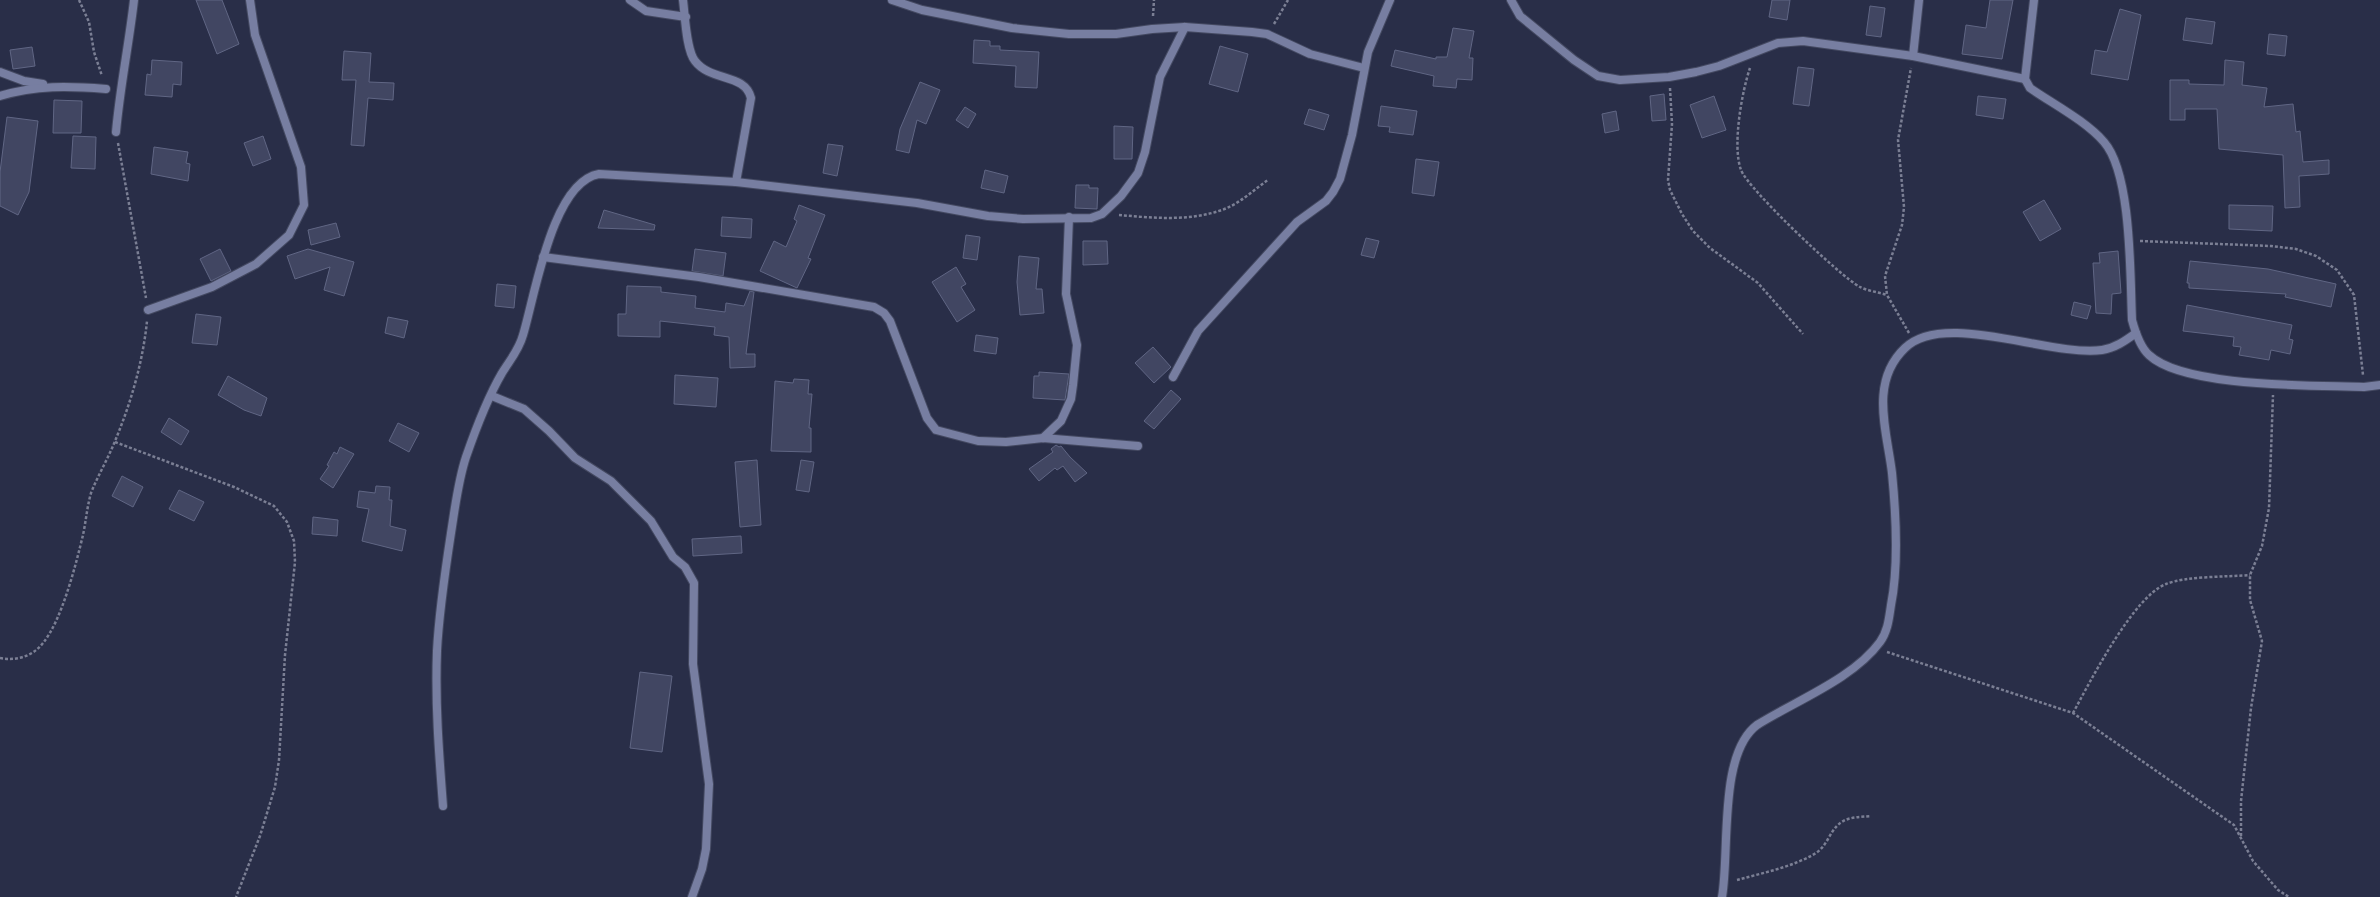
<svg xmlns="http://www.w3.org/2000/svg" width="2380" height="897" viewBox="0 0 2380 897" font-family="'Libre Baskerville',serif">
<style>
.building{fill:#414662;stroke:#606684}
.lines{fill:none;stroke-linecap:round;stroke-linejoin:round}
.street-casing{stroke:#444961;stroke-width:10}
.path{stroke:#7b7f94;stroke-width:2.5;stroke-dasharray:3 2;stroke-linecap:butt}
.street{stroke:#777ea1;stroke-width:8}
</style>
<rect width="100%" height="100%" fill="#292e48"/>
<g class="building">
<polygon points="196,0 222,0 239,44 217,54"/>
<polygon points="1772,0 1790,0 1787,20 1769,17"/>
<polygon points="1990,0 2013,0 2002,59 1962,54 1966,25 1986,28"/>
<polygon points="1870,6 1885,8 1881,37 1866,35"/>
<polygon points="2120,9 2141,15 2128,80 2091,74 2095,50 2107,52"/>
<polygon points="2186,18 2215,22 2212,44 2183,40"/>
<polygon points="1453,28 1474,31 1469,58 1473,58 1472,80 1457,79 1456,88 1433,86 1434,76 1391,66 1395,50 1436,59 1436,57 1447,57"/>
<polygon points="2269,34 2287,36 2285,56 2267,54"/>
<polygon points="974,40 990,41 990,46 1000,46 1000,50 1039,52 1037,88 1015,87 1016,66 973,63"/>
<polygon points="1220,46 1248,54 1238,92 1209,84"/>
<polygon points="32,47 35,66 13,69 10,50"/>
<polygon points="344,51 371,53 369,82 394,83 393,100 368,98 364,146 351,145 356,80 342,80"/>
<polygon points="152,60 182,62 181,85 173,84 172,97 145,95 147,74 151,75"/>
<polygon points="2225,60 2244,62 2242,85 2267,88 2264,107 2293,104 2296,132 2300,131 2303,162 2329,160 2329,174 2299,176 2300,207 2285,208 2283,155 2219,149 2217,109 2185,109 2185,120 2170,120 2170,80 2189,80 2189,84 2224,85"/>
<polygon points="1798,67 1814,69 1809,106 1793,104"/>
<polygon points="920,82 940,90 926,124 917,120 909,153 896,150 900,129"/>
<polygon points="1664,94 1666,120 1652,121 1650,96"/>
<polygon points="1714,96 1726,130 1702,138 1690,105"/>
<polygon points="1978,96 2006,99 2003,119 1976,115"/>
<polygon points="54,100 82,101 81,133 53,133"/>
<polygon points="1381,106 1417,111 1413,135 1389,132 1390,127 1378,126"/>
<polygon points="965,107 976,114 968,128 956,120"/>
<polygon points="1309,109 1329,115 1324,130 1304,124"/>
<polygon points="1616,111 1619,130 1605,133 1602,114"/>
<polygon points="7,117 38,121 29,192 18,215 0,206 0,172"/>
<polygon points="1114,126 1133,127 1132,159 1114,159"/>
<polygon points="73,136 96,137 95,169 71,168"/>
<polygon points="263,136 271,159 253,166 244,143"/>
<polygon points="828,144 843,146 837,176 823,173"/>
<polygon points="154,147 188,152 186,163 190,164 188,181 151,174"/>
<polygon points="1416,159 1439,162 1434,196 1412,193"/>
<polygon points="985,170 1008,176 1004,193 981,188"/>
<polygon points="1076,185 1089,185 1089,188 1098,188 1097,209 1075,208"/>
<polygon points="2044,200 2061,229 2040,241 2023,212"/>
<polygon points="799,205 825,215 808,258 811,259 797,288 760,271 774,241 786,247 797,221 794,219"/>
<polygon points="2229,205 2273,206 2272,231 2229,229"/>
<polygon points="604,210 655,225 654,230 598,228"/>
<polygon points="722,217 752,219 751,238 721,236"/>
<polygon points="336,223 340,237 311,245 308,230"/>
<polygon points="966,235 980,237 977,260 963,258"/>
<polygon points="1366,238 1379,241 1374,258 1361,255"/>
<polygon points="1083,241 1107,241 1108,264 1083,265"/>
<polygon points="220,249 231,271 211,281 200,259"/>
<polygon points="308,249 354,262 344,296 324,290 330,267 295,279 287,256"/>
<polygon points="695,249 726,253 723,276 692,271"/>
<polygon points="2118,251 2121,293 2112,294 2111,314 2096,313 2093,263 2100,263 2099,253"/>
<polygon points="1019,256 1039,258 1036,289 1042,289 1044,313 1020,315 1017,282"/>
<polygon points="2190,261 2268,269 2336,284 2331,307 2285,297 2286,294 2189,288 2189,283 2187,283"/>
<polygon points="956,267 966,284 961,287 975,310 957,322 932,282"/>
<polygon points="497,284 516,286 514,308 495,306"/>
<polygon points="627,286 661,287 661,292 696,296 695,308 725,312 726,303 744,306 750,291 754,292 746,354 755,354 755,367 730,368 729,337 714,335 715,327 660,321 660,337 618,336 618,314 626,314"/>
<polygon points="2074,302 2091,306 2087,319 2071,315"/>
<polygon points="2187,305 2292,325 2289,339 2293,340 2290,354 2271,350 2269,360 2239,355 2241,347 2233,346 2234,337 2183,331"/>
<polygon points="196,314 221,317 217,345 192,343"/>
<polygon points="388,317 408,321 404,338 385,333"/>
<polygon points="976,335 998,338 996,354 974,351"/>
<polygon points="1153,347 1171,367 1154,383 1135,363"/>
<polygon points="1039,372 1069,374 1065,400 1033,398 1034,376 1039,376"/>
<polygon points="675,375 718,378 716,407 674,404"/>
<polygon points="228,376 267,398 261,416 244,410 218,395"/>
<polygon points="794,379 809,380 808,394 812,394 809,428 811,428 811,452 771,451 775,381 793,383"/>
<polygon points="1171,390 1181,399 1154,429 1144,421"/>
<polygon points="169,418 189,431 181,445 161,432"/>
<polygon points="398,423 419,433 409,452 389,441"/>
<polygon points="1056,445 1059,447 1061,446 1070,457 1087,473 1075,482 1063,466 1057,470 1055,468 1039,481 1029,469 1053,452 1051,449"/>
<polygon points="340,447 354,454 333,488 320,479 329,466 327,465 334,452 337,454"/>
<polygon points="757,460 761,525 740,527 735,462"/>
<polygon points="801,460 814,462 809,492 796,490"/>
<polygon points="122,476 143,487 133,507 112,496"/>
<polygon points="376,486 390,487 389,500 392,500 390,526 406,530 402,551 362,541 369,509 357,507 359,491 375,493"/>
<polygon points="179,490 204,502 194,521 169,509"/>
<polygon points="313,517 338,520 337,536 312,534"/>
<polygon points="741,536 742,553 693,556 692,539"/>
<polygon points="640,672 672,676 662,752 630,748"/>
</g>
<g class="lines">
<defs>
<g id="street">
<polyline points="630,0 646,11 686,17"/>
<path d="M683 0C685 15 686 50 695 61 711 82 745 73 751 98L736 182"/>
<polyline points="892,0 922,10 1012,28 1069,34 1116,34 1152,29 1185,27 1252,32 1267,34 1310,54 1364,68"/>
<polyline points="1511,0 1520,16 1574,60 1598,76 1620,80 1669,77 1696,72 1719,66 1778,43 1803,41 1913,56 2025,79"/>
<path d="M2034 0 2025 79 2030 88C2053 104 2086 121 2104 142 2132 174 2130 277 2132 320 2135 331 2140 347 2149 355 2184 388 2315 385 2364 387L2380 385"/>
<polyline points="1913,56 1919,0"/>
<polyline points="0,72 24,81 43,84"/>
<path d="M0 96C36 85 69 86 106 89"/>
<path d="M116 132C120 87 129 44 134 0"/>
<polyline points="543,257 699,277 874,307 884,313 890,321 927,418 936,430 978,441 1006,442 1043,438 1138,446"/>
<polyline points="148,310 212,287 256,264 289,235 304,205 301,167 255,35 250,0"/>
<polyline points="1173,377 1198,331 1297,222 1326,201 1333,192 1340,179 1352,135 1368,52 1390,0"/>
<polyline points="492,396 524,409 549,431 575,458 611,481 651,521 673,557 685,567 694,583 693,664 709,784 706,849 702,869 692,897"/>
<polyline points="1043,438 1061,421 1071,399 1073,385 1077,345 1066,294 1069,217"/>
<path d="M443 806C439 754 435 703 437 651 439 611 445 572 451 533 455 508 458 481 466 457 475 431 488 397 502 373 510 360 519 350 523 335 535 296 552 182 599 174L736 182 917 203 988 216 1023 219 1091 218 1102 214 1121 196 1138 173 1145 152 1160 77 1185 27"/>
<path d="M1722 897C1730 852 1718 754 1757 725 1795 701 1853 679 1880 642 1888 631 1889 618 1891 605 1899 565 1896 514 1892 473 1887 431 1869 382 1905 348 1944 310 2049 357 2102 350 2115 348 2125 341 2136 333"/>
</g>
</defs>
<use href="#street" class="street-casing"/>
<g class="path">
<polyline points="79,0 89,22 94,52 102,76"/>
<polyline points="1153,16 1154,0"/>
<polyline points="1274,24 1288,0"/>
<path d="M1750 68C1742 91 1732 146 1741 170 1748 189 1841 277 1860 287 1868 291 1878 292 1887 295"/>
<polyline points="1670,88 1672,124 1668,180 1670,190 1682,214 1693,231 1710,248 1758,283 1803,334"/>
<polyline points="118,143 146,298"/>
<path d="M1119 215C1154 218 1193 222 1227 208 1241 202 1255 189 1268 180"/>
<polyline points="2140,241 2271,246 2296,249 2316,256 2337,270 2354,295 2363,375"/>
<polyline points="1909,333 1887,295 1885,276 1902,225 1904,207 1898,140 1911,68"/>
<polyline points="115,442 234,487 274,506 287,522 294,541 295,562 285,655 279,760 275,787 260,836 236,897"/>
<polyline points="1887,652 2073,713 2234,825 2253,861 2278,890 2289,897"/>
<path d="M0 658C16 661 32 657 43 643 62 620 76 564 83 535 86 521 87 507 91 493 98 475 108 459 115 441 131 403 143 361 147 321"/>
<path d="M2073 713C2090 682 2133 597 2166 584 2186 576 2227 577 2250 575"/>
<polyline points="2241,836 2241,801 2251,708 2262,641 2250,600 2250,575 2262,546 2269,508 2273,395"/>
<path d="M1737 880C1762 873 1793 867 1816 853 1822 849 1825 844 1828 839 1840 817 1848 818 1871 816"/>
</g>
<use href="#street" class="street"/>
</g>
</svg>
